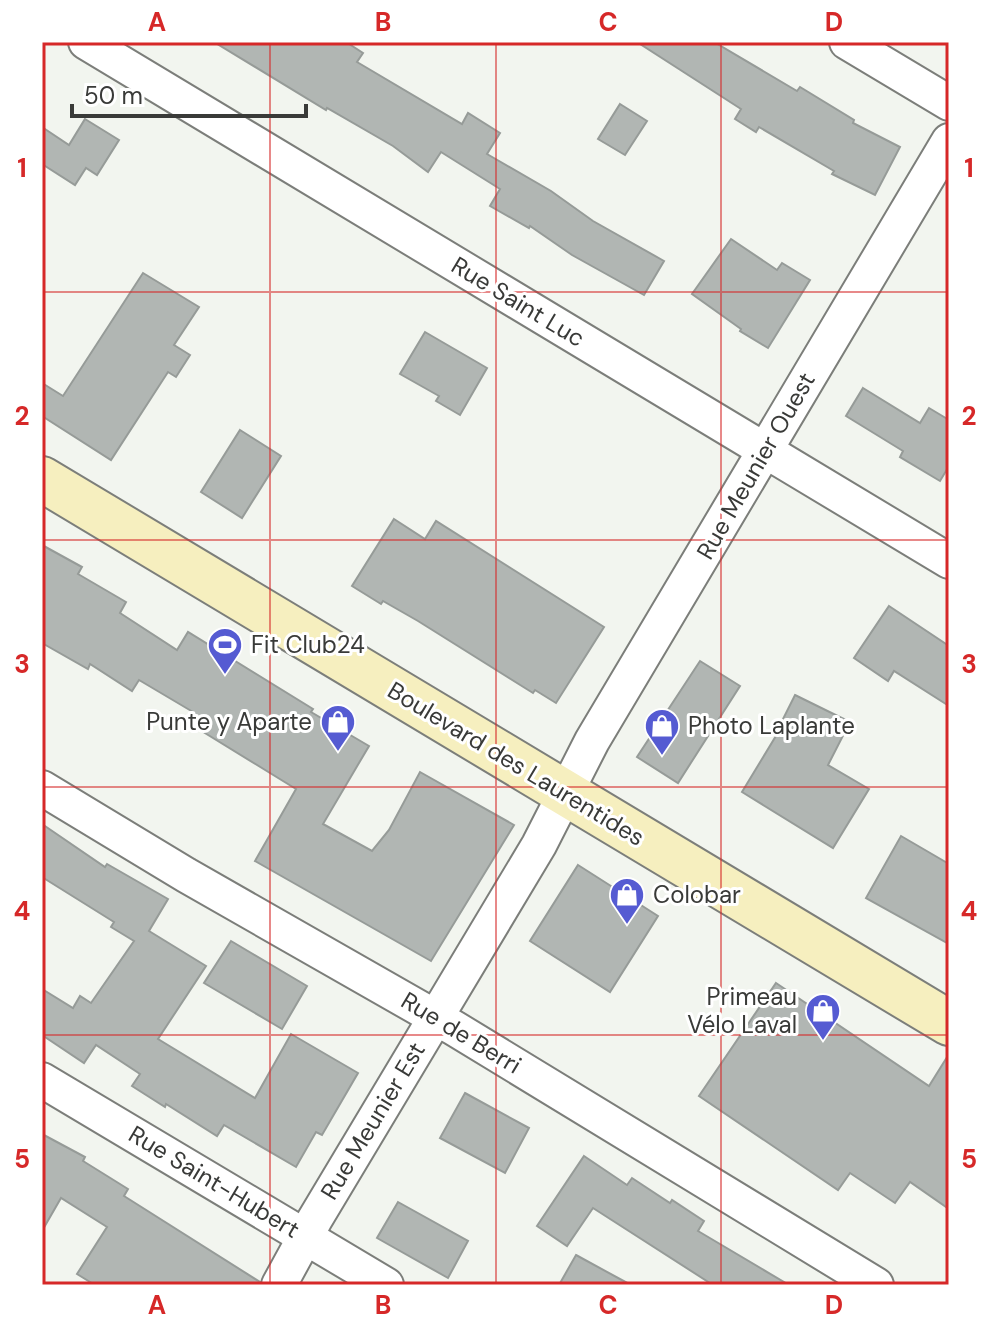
<svg xmlns="http://www.w3.org/2000/svg" width="991" height="1327" viewBox="0 0 991 1327" font-family="'DM Sans',sans-serif">
<style>
.building{fill:#b1b6b3;stroke:#969b98;stroke-width:2}
.lines{fill:none;stroke-linecap:round;stroke-linejoin:round}
.street-casing{stroke:#7c7e7a;stroke-width:38}
.secondary-casing{stroke:#7c7e7a;stroke-width:48}
.street{stroke:#fff;stroke-width:34}
.secondary{stroke:#f6efbf;stroke-width:44}
.grid{fill:none;stroke:#d62828;stroke-width:2;stroke-opacity:0.55}
.labels{text-anchor:middle;stroke-width:6;stroke-linejoin:round;paint-order:stroke}
.street-label{font-size:24px;fill:#393a38;stroke:#fff}
.poi-label{font-size:24px;fill:#393a38;stroke:#fff;text-anchor:start}
.neatline{fill:none;stroke:#d62828;stroke-width:3}
.grid-label{font-size:26px;text-anchor:middle;font-weight:bold;fill:#d62828}
</style>
<rect width="100%" height="100%" fill="#f2f5ef"/>
<g class="building">
<polygon points="214,42 346,42 363,53 357,62 462,124 468,113 500,133 487,154 551,191 593,221 664,261 644,295 572,255 530,226 529,228 490,206 500,189 441,152 428,172 393,146 327,108 326,110"/>
<polygon points="637,42 714,42 797,91 800,87 854,120 853,123 900,147 875,195 832,174 834,171 759,127 756,132 735,119 741,109"/>
<polygon points="620,104 647,121 625,155 598,139"/>
<polygon points="85,119 119,140 97,175 86,168 75,185 42,164 42,127 69,145"/>
<polygon points="731,239 777,270 782,263 810,280 768,348 740,331 741,329 692,294"/>
<polygon points="143,273 199,307 174,345 190,355 176,377 168,372 111,460 42,416 42,383 63,396"/>
<polygon points="425,332 487,368 460,415 436,401 439,396 400,374"/>
<polygon points="863,388 920,423 929,408 949,420 949,466 940,481 900,457 903,451 846,416"/>
<polygon points="240,430 281,456 242,518 201,492"/>
<polygon points="394,519 425,539 436,521 604,627 556,703 535,690 533,693 418,621 383,601 381,604 352,586"/>
<polygon points="42,545 82,567 78,574 126,602 120,613 177,650 188,632 313,709 311,712 369,746 323,824 372,851 389,830 420,772 514,825 431,961 255,861 296,789 187,722 193,712 139,680 132,691 90,664 88,669 42,643"/>
<polygon points="889,606 949,646 949,706 894,671 888,681 854,658"/>
<polygon points="700,661 740,686 678,783 637,757"/>
<polygon points="795,695 850,722 828,765 869,789 833,848 742,792 785,721 783,719"/>
<polygon points="42,824 105,867 107,864 168,899 149,931 206,966 158,1039 255,1098 291,1034 358,1073 322,1135 316,1132 296,1167 224,1125 217,1136 166,1104 165,1107 132,1086 140,1074 96,1045 84,1063 42,1035 42,989 73,1008 80,996 91,1003 134,941 111,927 114,922 42,877"/>
<polygon points="901,836 949,864 949,944 866,898"/>
<polygon points="578,865 658,916 610,992 530,941"/>
<polygon points="231,941 307,986 282,1029 204,983"/>
<polygon points="776,983 929,1086 949,1054 949,1209 910,1182 895,1203 850,1173 838,1190 699,1096"/>
<polygon points="465,1093 529,1128 505,1173 440,1138"/>
<polygon points="42,1134 85,1157 83,1161 128,1189 124,1196 260,1282 259,1285 95,1285 77,1274 107,1227 61,1198 42,1231"/>
<polygon points="584,1156 627,1185 632,1178 670,1203 672,1200 704,1221 698,1231 789,1285 713,1285 593,1208 567,1246 537,1226"/>
<polygon points="398,1202 468,1241 448,1278 377,1238"/>
<polygon points="576,1255 631,1285 559,1285"/>
</g>
<g class="lines">
<defs>
<g id="street">
<polyline points="86,42 949,561"/>
<polyline points="847,42 949,103"/>
<polyline points="42,788 186,875 454,1028 876,1285"/>
<polyline points="42,1080 386,1285"/>
<polyline points="279,1285 315,1219 539,845 592,741 949,141"/>
</g>
<polyline id="secondary" points="42,479 949,1023"/>
</defs>
<use href="#street" class="street-casing"/>
<use href="#secondary" class="secondary-casing"/>
<use href="#street" class="street"/>
<use href="#secondary" class="secondary"/>
</g>
<path class="grid" d="M270 42V1285M496 42V1285M721 42V1285M42 292H949M42 540H949M42 787H949M42 1035H949"/>
<defs>
<symbol id="stadium-pin" viewBox="-11 -11 22 30"><path d="M0 17L-7.5 6A9.5 9.5 0 1 1 7.5 6Z" fill="#555bd2" stroke="#fff"/><path d="M0-5a6.5 5 0 1 0 0 10a6.5 5 0 1 0 0-10ZM-3.5-1.8h7v3.6h-7Z" fill="#fff"/></symbol>
<symbol id="shop-pin" viewBox="-11 -11 22 30"><path d="M0 17L-7.5 6A9.5 9.5 0 1 1 7.5 6Z" fill="#555bd2" stroke="#fff"/><path d="M-5-2.5h2.3a2.7 3.5 0 0 1 5.4 0H5L5.5 6h-11ZM-1.5-2.5h3a1.5 2.3 0 0 0-3 0Z" fill="#fff"/></symbol>
</defs>
<g fill-rule="evenodd">
<use href="#stadium-pin" x="205" y="625" width="40" height="54"/>
<use href="#shop-pin" x="318" y="702" width="40" height="54"/>
<use href="#shop-pin" x="642" y="706" width="40" height="54"/>
<use href="#shop-pin" x="607" y="875" width="40" height="54"/>
<use href="#shop-pin" x="803" y="991" width="40" height="54"/>
</g>
<g class="labels">
<g class="street-label">
<text transform="translate(518 302) rotate(31)" y="8">Rue Saint Luc</text>
<text transform="translate(756 466) rotate(-60)" y="8">Rue Meunier Ouest</text>
<text transform="translate(516 764) rotate(31)" y="8">Boulevard des Laurentides</text>
<text transform="translate(461 1033) rotate(31)" y="8">Rue de Berri</text>
<text transform="translate(373 1121) rotate(-59)" y="8">Rue Meunier Est</text>
<text transform="translate(214 1182) rotate(31)" y="8">Rue Saint-Hubert</text>
</g>
<g class="poi-label">
<text x="251" y="653">Fit Club24</text>
<text x="312" y="730" text-anchor="end">Punte y Aparte</text>
<text x="688" y="734">Photo Laplante</text>
<text x="653" y="903">Colobar</text>
<text x="797" y="1005" text-anchor="end">Primeau<tspan x="797" dy="28">Vélo Laval</tspan></text>
</g>
</g>
<rect width="991" height="1327" fill="none" stroke="#ffffff" stroke-width="88"/>
<path d="M72 104v12h234v-12" fill="none" stroke="#393a38" stroke-width="4"/>
<text x="84" y="104" font-size="24" fill="#393a38" stroke="#ffffff" stroke-width="6" paint-order="stroke">50 m</text>
<rect x="44" y="44" width="903" height="1239" class="neatline"/>
<g class="grid-label">
<text x="157" y="31">A</text>
<text x="383" y="31">B</text>
<text x="608" y="31">C</text>
<text x="834" y="31">D</text>
<text x="22" y="177">1</text>
<text x="969" y="177">1</text>
<text x="22" y="425">2</text>
<text x="969" y="425">2</text>
<text x="22" y="673">3</text>
<text x="969" y="673">3</text>
<text x="22" y="920">4</text>
<text x="969" y="920">4</text>
<text x="22" y="1168">5</text>
<text x="969" y="1168">5</text>
<text x="157" y="1314">A</text>
<text x="383" y="1314">B</text>
<text x="608" y="1314">C</text>
<text x="834" y="1314">D</text>
</g>
</svg>
